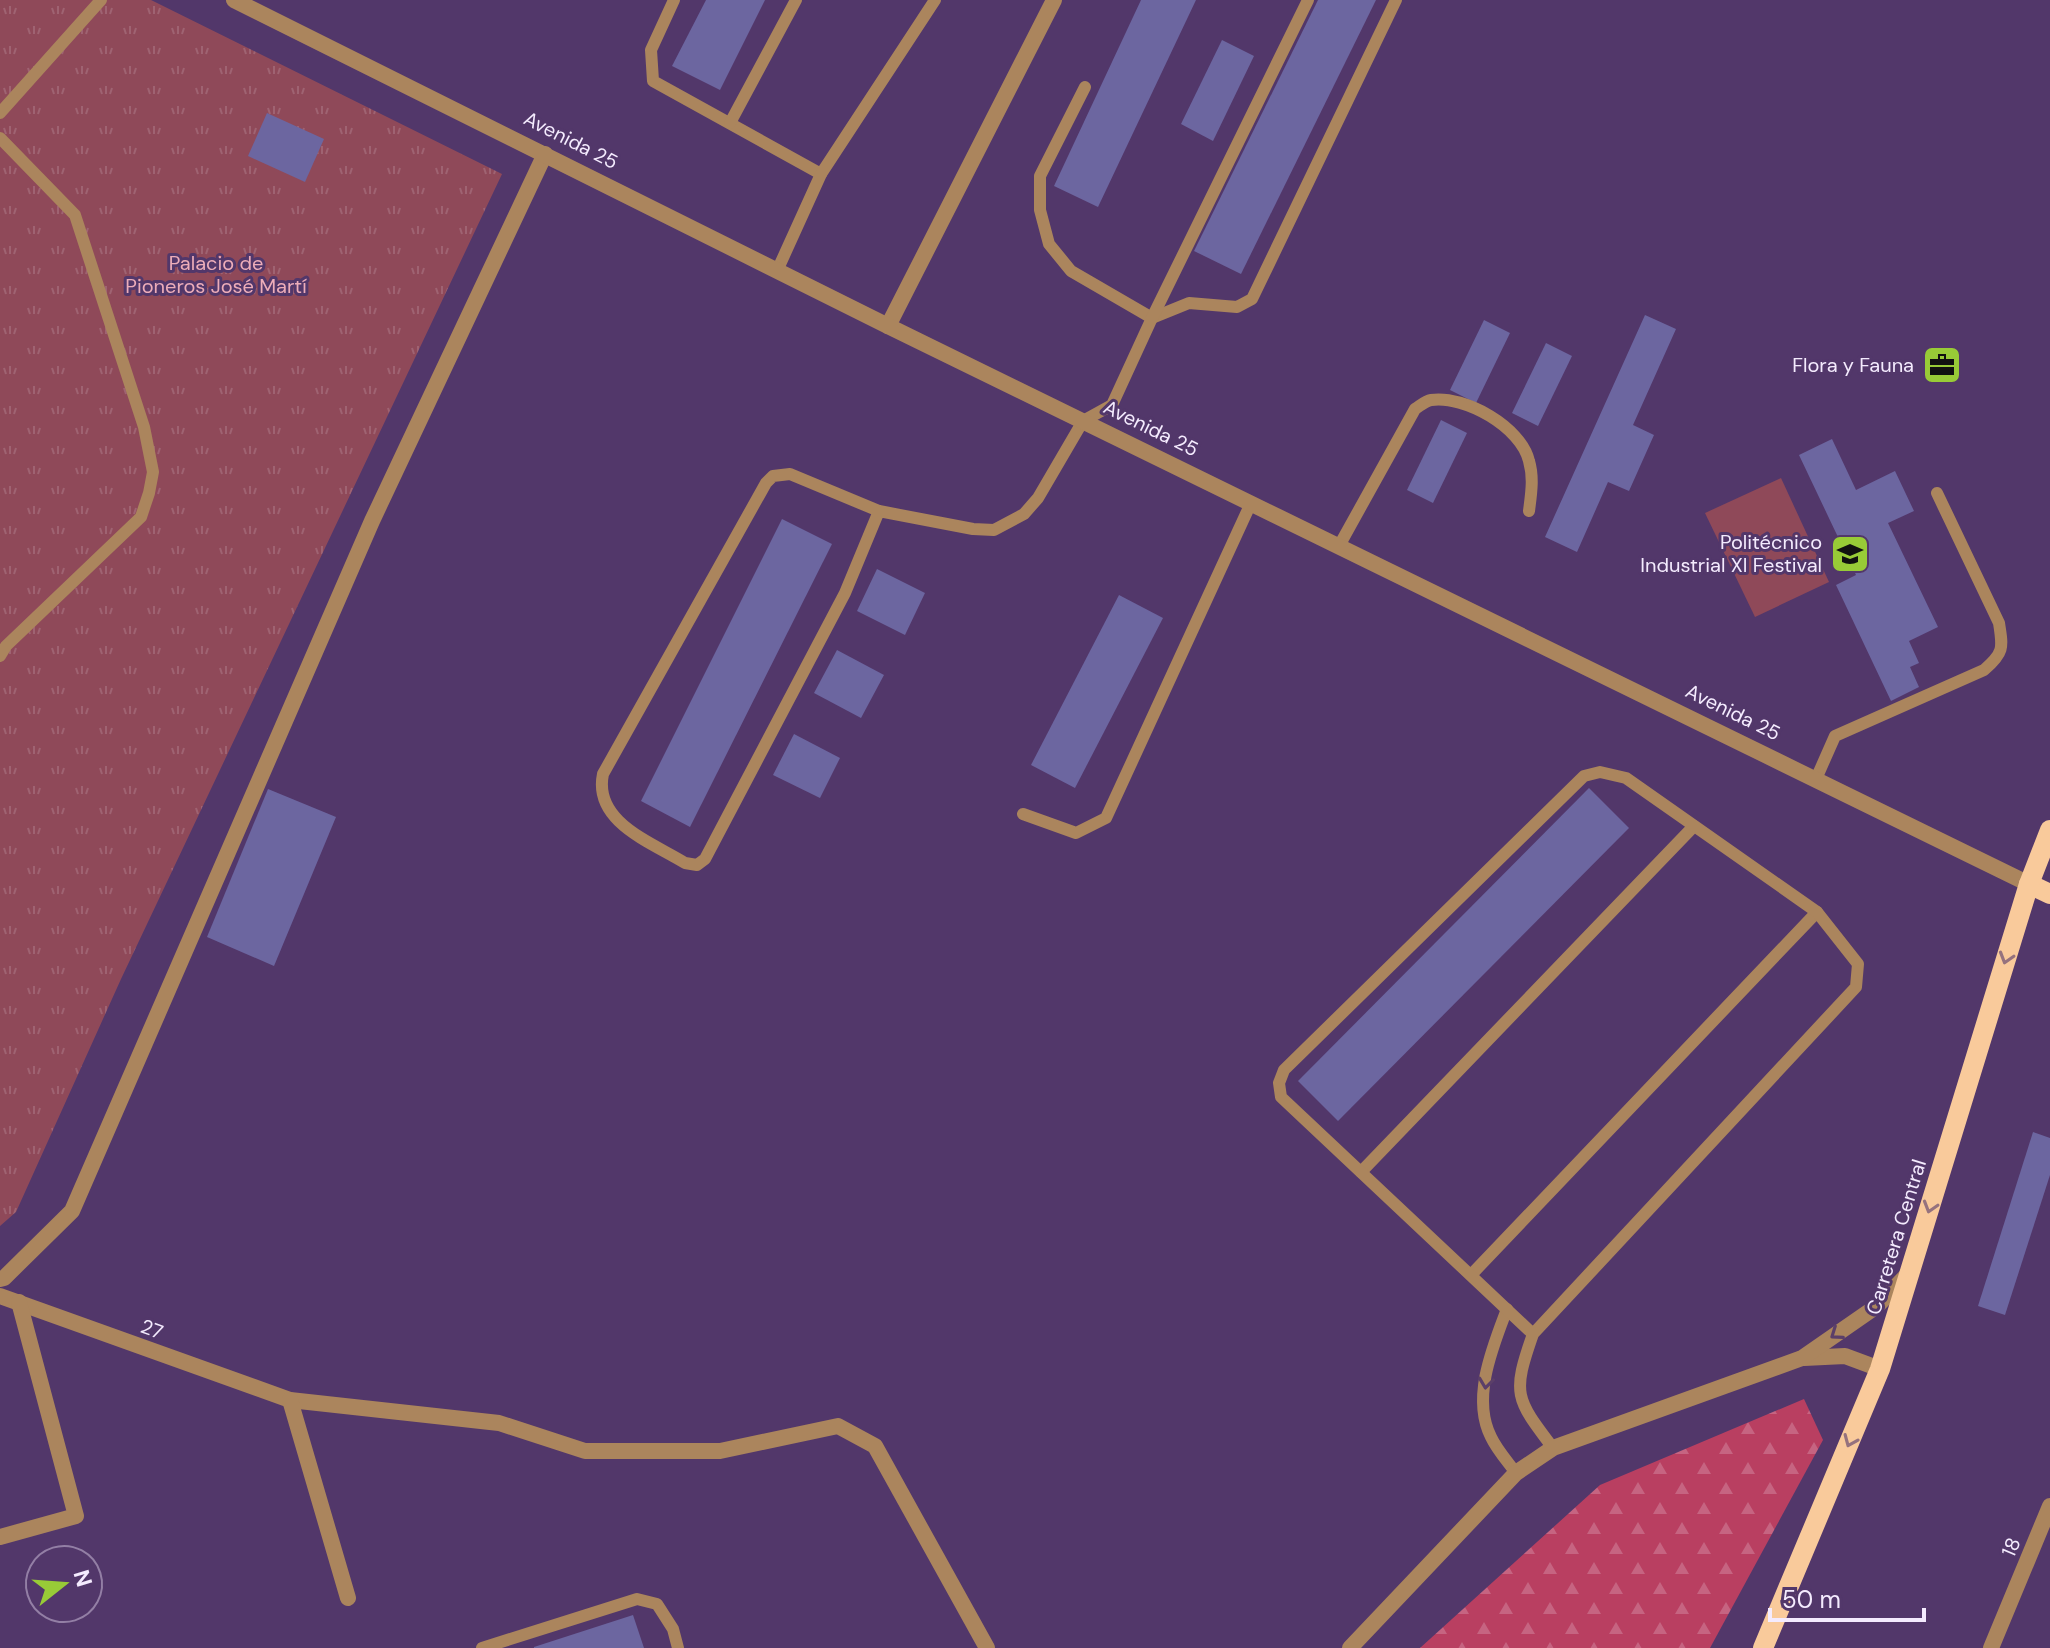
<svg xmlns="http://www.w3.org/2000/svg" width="2050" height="1648" viewBox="0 0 2050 1648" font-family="'DM Sans',sans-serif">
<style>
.grass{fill:url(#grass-tufts)}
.forest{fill:url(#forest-firs)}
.garden{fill:#8f4959}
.building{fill:#6c66a0}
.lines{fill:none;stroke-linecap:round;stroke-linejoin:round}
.service{stroke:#ab855d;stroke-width:12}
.minor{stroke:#ab855d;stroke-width:16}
.tertiary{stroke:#ab855d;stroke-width:16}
.primary{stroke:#f9ca9b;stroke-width:20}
.oneway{stroke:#95727e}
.oneway2{stroke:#5b3f69}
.labels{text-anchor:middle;stroke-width:6;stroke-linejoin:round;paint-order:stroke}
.street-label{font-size:20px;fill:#f4ebfe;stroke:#52376a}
.park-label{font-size:20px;fill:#edadb9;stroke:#52376a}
.poi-label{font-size:20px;fill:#f4ebfe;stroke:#52376a;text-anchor:end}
</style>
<defs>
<pattern id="grass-tufts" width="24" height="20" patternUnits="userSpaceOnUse" patternTransform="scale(2)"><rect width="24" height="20" fill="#8f4959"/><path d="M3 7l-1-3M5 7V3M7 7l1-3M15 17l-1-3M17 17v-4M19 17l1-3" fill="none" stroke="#9f6372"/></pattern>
<pattern id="forest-firs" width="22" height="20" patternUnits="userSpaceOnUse" patternTransform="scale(2)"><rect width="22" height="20" fill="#b93f61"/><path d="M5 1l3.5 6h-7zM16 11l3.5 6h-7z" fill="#c66481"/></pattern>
</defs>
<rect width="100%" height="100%" fill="#52376a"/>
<polygon class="grass" points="0,0 151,0 502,174 121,979 16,1212 0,1226"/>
<polygon class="forest" points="1804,1399 1823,1440 1710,1648 1420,1648 1600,1485"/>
<polygon class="garden" points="1781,478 1829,582 1755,617 1705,513"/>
<g class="building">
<polygon points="706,0 765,0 720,90 672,66"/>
<polygon points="1141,0 1196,0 1098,207 1054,186"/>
<polygon points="1318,0 1376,0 1241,274 1194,251"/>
<polygon points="1222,40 1254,56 1213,141 1181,124"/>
<polygon points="267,113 324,139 305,182 248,156"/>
<polygon points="1645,315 1676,329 1633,425 1654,435 1629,491 1608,482 1577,552 1545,537"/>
<polygon points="1484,320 1510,333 1476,403 1450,390"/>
<polygon points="1546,343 1572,356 1538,426 1512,413"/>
<polygon points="1441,420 1467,433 1433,503 1407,490"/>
<polygon points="1832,439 1856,490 1895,471 1914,511 1888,523 1938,627 1909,641 1919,663 1910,667 1919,687 1891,701 1836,585 1856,575 1799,455"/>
<polygon points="782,519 832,544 690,827 641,801"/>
<polygon points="877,569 925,593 905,635 857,611"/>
<polygon points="1119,595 1163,618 1075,788 1031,765"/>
<polygon points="837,650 884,675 861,718 814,693"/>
<polygon points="794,734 840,758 820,798 773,775"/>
<polygon points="1589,788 1629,828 1338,1121 1298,1081"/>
<polygon points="268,789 336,817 274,966 207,937"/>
<polygon points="2033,1132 2050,1138 2050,1175 2005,1315 1978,1306"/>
<polygon points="633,1615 644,1648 534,1648 534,1647"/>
</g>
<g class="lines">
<g class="service">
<polyline points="674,0 651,50 653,81 821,174"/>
<polyline points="1085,87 1040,176 1040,210 1049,244 1071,271 1152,318"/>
<polyline points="0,113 101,0"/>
<polyline points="730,123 796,0"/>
<polyline points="0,138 75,215 144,427 153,472 149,493 141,517 6,646 0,656"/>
<polyline points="777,271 821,174 935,0"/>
<polyline points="1152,318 1189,303 1237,307 1252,299 1396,0"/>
<path d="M879 511 845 593 705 859 697 865 685 863C651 842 593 822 603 774L766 483 773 476 790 474 879 511 973 529 994 530 1024 514 1038 498 1083 421 1112 405 1152 318 1308 0"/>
<path d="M1339 546 1415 409C1420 406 1425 401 1431 400 1465 395 1521 427 1529 461 1534 478 1531 495 1529 511"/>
<path d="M1816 779 1835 736 1984 670C2004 653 2003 648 1999 623L1937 493"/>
<polyline points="1023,814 1076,833 1106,818 1251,503"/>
<polyline points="1361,1172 1694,826"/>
<polyline points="1471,1275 1817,912"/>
<path d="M1507 1309C1493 1346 1471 1398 1491 1437 1497 1450 1508 1462 1516 1473"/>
<path d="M1533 1334 1281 1097 1279 1083 1284 1070 1584 776 1600 772 1626 778 1817 912 1858 964 1856 987 1533 1334C1512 1394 1515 1398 1553 1448"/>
<polyline points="482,1648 637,1599 657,1604 673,1629 678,1648"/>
</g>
<g class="minor">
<polyline points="888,326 1054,0"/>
<polyline points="0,1279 4,1278 72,1211 372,521 545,154"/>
<polyline points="0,1296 290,1400 499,1423 585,1451 720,1451 838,1426 875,1446 987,1648"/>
<polyline points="1804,1358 1845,1356 1880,1369"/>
<polyline points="290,1400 348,1598"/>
<polyline points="0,1537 76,1516 19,1302"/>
<polyline points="1350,1648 1516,1473 1553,1448 1802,1358 1877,1306 1908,1274"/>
<polyline points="1991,1648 2050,1506"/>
</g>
<polyline class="tertiary" points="234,0 888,326 2029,884"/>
<g class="primary">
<polyline points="2029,884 2050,894"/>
<polyline points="1763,1648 1880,1369 2029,884 2050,830"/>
</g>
</g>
<defs><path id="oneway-chevron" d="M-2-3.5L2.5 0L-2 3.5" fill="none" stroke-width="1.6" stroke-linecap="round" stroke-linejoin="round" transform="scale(2)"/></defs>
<g class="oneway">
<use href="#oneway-chevron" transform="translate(2006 958) rotate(107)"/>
<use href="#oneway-chevron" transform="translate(1930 1207) rotate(107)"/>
<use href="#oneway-chevron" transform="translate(1850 1441) rotate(113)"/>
</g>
<g class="oneway2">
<use href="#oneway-chevron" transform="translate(1836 1334) rotate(145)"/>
<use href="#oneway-chevron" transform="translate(1486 1383) rotate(97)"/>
</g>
<defs>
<symbol id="office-square" viewBox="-11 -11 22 22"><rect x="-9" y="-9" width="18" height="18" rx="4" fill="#98cb37" stroke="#52376a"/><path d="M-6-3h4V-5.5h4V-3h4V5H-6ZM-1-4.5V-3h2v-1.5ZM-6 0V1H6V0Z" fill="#111"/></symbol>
<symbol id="school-square" viewBox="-11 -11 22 22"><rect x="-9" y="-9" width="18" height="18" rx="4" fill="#98cb37" stroke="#52376a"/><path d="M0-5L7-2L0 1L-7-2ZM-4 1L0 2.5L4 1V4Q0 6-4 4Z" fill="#111"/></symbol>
</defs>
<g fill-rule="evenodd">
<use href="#office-square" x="1920" y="343" width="44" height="44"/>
<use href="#school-square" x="1828" y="532" width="44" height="44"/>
</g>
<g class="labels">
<g class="street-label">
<text transform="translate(571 140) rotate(27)" y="7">Avenida 25</text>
<text transform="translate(1151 428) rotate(26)" y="7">Avenida 25</text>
<text transform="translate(1733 712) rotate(26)" y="7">Avenida 25</text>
<text transform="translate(1896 1237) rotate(-73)" y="7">Carretera Central</text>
<text transform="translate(152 1329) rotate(20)" y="7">27</text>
<text transform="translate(2011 1547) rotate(-67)" y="7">18</text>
</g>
<g class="park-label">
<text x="216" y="270">Palacio de<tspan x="216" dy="23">Pioneros José Martí</tspan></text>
</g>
<g class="poi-label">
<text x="1914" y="372">Flora y Fauna</text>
<text x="1822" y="549">Politécnico<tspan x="1822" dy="23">Industrial XI Festival</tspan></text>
</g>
</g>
<g transform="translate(64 1584) rotate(73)"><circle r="38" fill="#52376a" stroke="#937fa5" stroke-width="2"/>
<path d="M0-6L14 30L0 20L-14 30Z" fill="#98cb37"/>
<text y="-12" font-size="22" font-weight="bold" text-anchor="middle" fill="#f4ebfe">N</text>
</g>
<path d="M1770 1608v12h154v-12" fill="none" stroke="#f4ebfe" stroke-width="4"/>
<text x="1782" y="1608" font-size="24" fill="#f4ebfe" stroke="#52376a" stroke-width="6" paint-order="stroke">50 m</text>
</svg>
